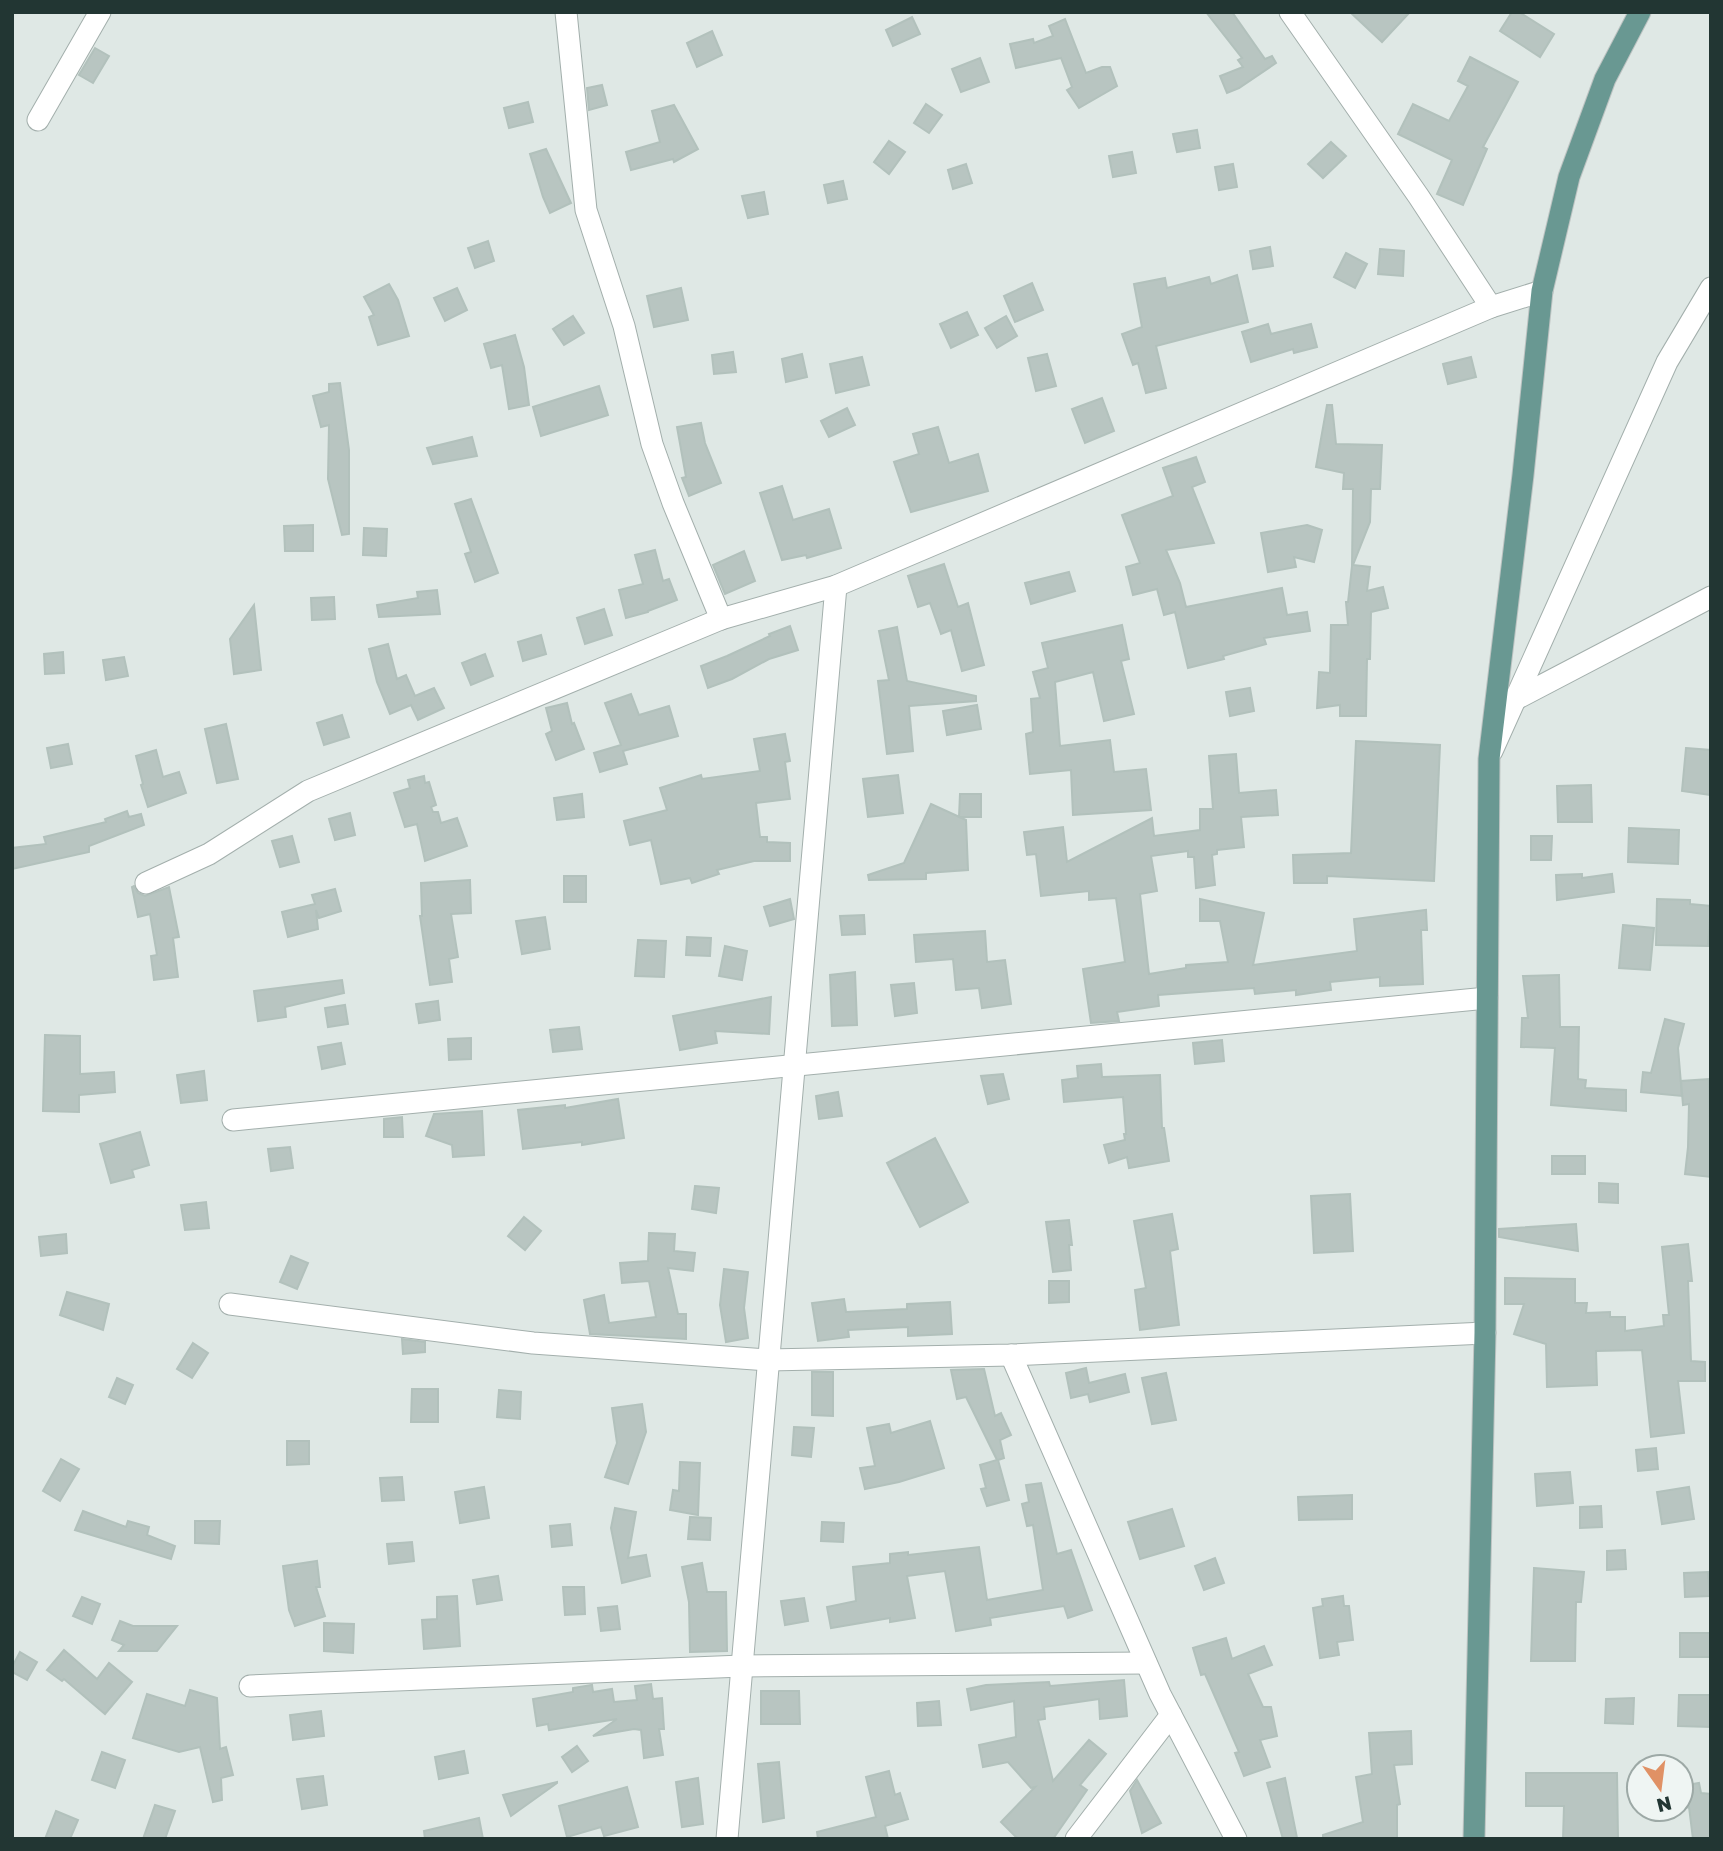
<svg xmlns="http://www.w3.org/2000/svg" width="1723" height="1851" viewBox="0 0 1723 1851" font-family="'Golos Text',sans-serif">
<style>
.building{fill:#b8c5c1;stroke:#b2c1bc;stroke-width:2}
.lines{fill:none;stroke-linecap:round;stroke-linejoin:round}
.minor-casing{stroke:#a3afac;stroke-width:23}
.major-casing{stroke:#bdc3c2;stroke-width:23}
.minor{stroke:#fff;stroke-width:21}
.major{stroke:#699892;stroke-width:21}
</style>
<rect width="100%" height="100%" fill="#dfe8e5"/>
<g class="building">
<polygon points="1206,12 1232,12 1265,59 1272,56 1276,63 1239,88 1227,93 1220,76 1243,67 1238,60 1242,58"/>
<polygon points="1350,12 1410,12 1382,42"/>
<polygon points="1512,12 1519,12 1554,34 1540,57 1500,31"/>
<polygon points="912,17 920,34 893,46 886,30"/>
<polygon points="1065,19 1086,73 1102,67 1110,67 1117,86 1079,108 1067,90 1072,87 1061,58 1016,68 1010,44 1033,39 1034,43 1053,36 1049,26"/>
<polygon points="712,31 722,55 697,67 687,43"/>
<polygon points="95,48 109,56 93,83 79,75"/>
<polygon points="1470,57 1518,82 1483,147 1487,149 1463,205 1437,194 1452,160 1398,134 1413,104 1449,121 1468,86 1458,81"/>
<polygon points="980,58 989,82 961,92 952,69"/>
<polygon points="602,85 607,105 589,110 587,88"/>
<polygon points="528,102 533,122 509,128 504,108"/>
<polygon points="926,104 942,115 929,133 914,123"/>
<polygon points="674,105 698,149 674,162 673,159 631,170 626,152 660,142 652,111"/>
<polygon points="1197,130 1200,148 1177,152 1173,134"/>
<polygon points="889,141 905,152 889,174 874,162"/>
<polygon points="1331,142 1346,156 1323,178 1308,164"/>
<polygon points="546,149 571,203 550,213 543,197 530,154"/>
<polygon points="1132,152 1136,173 1113,177 1109,156"/>
<polygon points="966,164 972,183 953,189 948,170"/>
<polygon points="1233,164 1237,187 1219,190 1215,167"/>
<polygon points="843,181 847,199 828,203 824,185"/>
<polygon points="764,192 768,214 748,218 742,196"/>
<polygon points="488,241 494,261 475,268 468,248"/>
<polygon points="1270,247 1273,266 1253,269 1250,251"/>
<polygon points="1380,249 1404,251 1403,276 1378,274"/>
<polygon points="1346,253 1367,264 1355,288 1334,277"/>
<polygon points="1237,275 1248,322 1156,346 1166,388 1146,393 1138,363 1133,365 1122,334 1142,327 1134,284 1165,278 1167,288 1209,277 1211,284"/>
<polygon points="1032,283 1043,310 1015,322 1004,296"/>
<polygon points="389,284 398,300 409,336 378,345 369,317 374,315 364,297"/>
<polygon points="457,288 467,310 445,321 434,298"/>
<polygon points="681,288 688,320 654,327 647,296"/>
<polygon points="967,312 978,335 951,348 940,324"/>
<polygon points="573,316 584,333 564,345 553,329"/>
<polygon points="1006,316 1017,336 997,348 985,328"/>
<polygon points="1268,324 1271,334 1311,324 1317,347 1294,353 1293,349 1251,362 1242,332"/>
<polygon points="515,335 524,367 529,405 509,409 502,365 491,368 484,344"/>
<polygon points="733,352 736,372 714,374 712,355"/>
<polygon points="802,354 807,377 786,382 782,359"/>
<polygon points="1047,354 1056,386 1036,391 1028,358"/>
<polygon points="862,357 869,385 836,393 830,364"/>
<polygon points="1471,357 1476,377 1448,384 1443,364"/>
<polygon points="340,383 349,450 349,534 342,535 328,479 329,425 321,427 313,396 329,392 329,384"/>
<polygon points="599,386 608,415 541,436 533,407"/>
<polygon points="1102,398 1114,431 1085,443 1072,409"/>
<polygon points="1327,405 1332,405 1336,444 1382,445 1380,489 1371,489 1370,522 1353,565 1370,567 1367,591 1383,587 1388,608 1371,612 1370,659 1367,659 1366,716 1340,716 1340,705 1317,708 1319,672 1330,673 1331,625 1348,625 1346,602 1348,602 1352,566 1353,489 1343,489 1344,473 1316,467"/>
<polygon points="847,408 855,425 829,437 821,421"/>
<polygon points="701,423 705,443 721,483 689,496 682,478 686,477 677,427"/>
<polygon points="938,427 949,463 978,454 988,491 911,512 894,462 919,454 913,434"/>
<polygon points="472,437 477,456 433,464 427,448"/>
<polygon points="1196,457 1205,482 1192,487 1214,543 1166,550 1180,583 1186,607 1282,588 1287,615 1307,612 1310,631 1264,638 1266,644 1223,656 1224,659 1188,668 1175,612 1164,615 1157,589 1133,595 1126,567 1140,563 1122,515 1173,496 1163,468"/>
<polygon points="782,486 793,520 829,509 841,548 807,558 806,555 782,560 760,493"/>
<polygon points="471,499 498,573 475,582 465,554 471,552 455,504"/>
<polygon points="313,525 313,551 285,551 284,526"/>
<polygon points="1307,525 1322,530 1314,562 1294,557 1296,567 1268,572 1261,533"/>
<polygon points="364,528 387,529 386,556 363,555"/>
<polygon points="655,550 663,581 669,579 677,600 648,611 648,612 626,618 619,590 643,584 635,555"/>
<polygon points="744,551 755,581 725,594 713,565"/>
<polygon points="944,564 958,607 968,603 984,665 962,671 951,630 941,634 930,603 918,607 908,576"/>
<polygon points="1069,572 1075,591 1031,604 1025,583"/>
<polygon points="437,590 440,614 379,617 377,605 418,598 417,592"/>
<polygon points="334,597 335,619 312,620 311,598"/>
<polygon points="254,605 261,670 234,674 230,639"/>
<polygon points="604,609 612,635 585,644 577,618"/>
<polygon points="1122,625 1129,659 1121,661 1134,714 1104,721 1093,672 1055,682 1060,746 1110,740 1114,772 1146,769 1151,810 1073,815 1071,770 1030,774 1026,734 1033,732 1031,699 1040,698 1033,672 1048,668 1042,643"/>
<polygon points="790,626 798,650 769,659 732,679 708,688 701,666 727,656 770,636 769,634"/>
<polygon points="897,627 907,681 976,696 976,701 909,706 913,751 887,754 878,681 889,680 879,631"/>
<polygon points="541,635 546,654 523,661 518,642"/>
<polygon points="388,644 397,679 406,675 415,696 434,688 444,708 418,720 411,705 390,714 377,682 369,649"/>
<polygon points="63,652 64,673 45,674 44,654"/>
<polygon points="485,654 493,676 471,685 462,663"/>
<polygon points="124,657 128,676 106,680 103,660"/>
<polygon points="1250,688 1254,711 1230,716 1226,692"/>
<polygon points="631,694 639,715 669,706 678,736 623,751 627,764 600,772 594,753 621,745 605,703"/>
<polygon points="567,703 572,724 574,723 584,749 556,760 546,734 552,731 546,708"/>
<polygon points="977,705 981,729 947,735 943,711"/>
<polygon points="342,715 349,737 324,745 317,723"/>
<polygon points="226,724 238,779 217,783 205,729"/>
<polygon points="785,734 790,761 785,762 790,799 756,803 760,837 767,837 767,842 790,843 790,861 754,861 717,870 719,874 692,883 690,878 661,884 651,840 630,845 624,821 667,810 660,788 701,775 702,779 760,771 754,739"/>
<polygon points="1356,741 1440,745 1434,881 1327,876 1327,883 1294,883 1293,855 1351,853"/>
<polygon points="68,744 72,764 51,768 47,748"/>
<polygon points="1686,748 1711,750 1711,795 1682,791"/>
<polygon points="156,750 163,777 179,772 186,793 148,807 141,785 143,784 136,756"/>
<polygon points="1236,754 1239,793 1276,790 1278,815 1241,817 1244,847 1217,850 1217,854 1212,855 1215,885 1196,888 1194,857 1188,857 1188,851 1151,856 1157,891 1140,894 1149,974 1186,968 1186,965 1228,962 1220,921 1200,921 1200,899 1264,913 1253,965 1357,951 1354,919 1426,910 1427,930 1421,930 1423,984 1380,986 1380,977 1330,982 1331,990 1296,995 1296,990 1255,994 1254,988 1158,995 1159,1006 1117,1012 1119,1021 1091,1023 1083,969 1125,962 1116,898 1089,900 1089,891 1041,896 1036,854 1027,855 1024,832 1063,827 1067,862 1152,818 1154,836 1200,830 1200,809 1213,809 1209,756"/>
<polygon points="898,775 903,813 868,817 863,779"/>
<polygon points="424,776 425,783 429,782 436,805 431,807 433,812 438,812 441,823 457,818 467,846 425,861 417,824 405,827 394,793 410,788 408,780"/>
<polygon points="1591,785 1592,822 1558,822 1557,786"/>
<polygon points="582,794 584,817 557,820 554,798"/>
<polygon points="960,794 981,794 981,817 959,817"/>
<polygon points="931,804 966,820 968,870 926,873 926,879 869,880 868,875 904,863"/>
<polygon points="127,811 129,817 141,814 144,825 89,846 89,852 12,869 12,848 46,844 44,837 106,822 105,819"/>
<polygon points="350,813 355,835 335,840 329,819"/>
<polygon points="1629,828 1679,830 1678,864 1628,862"/>
<polygon points="292,836 299,862 280,867 272,841"/>
<polygon points="1531,836 1552,836 1551,860 1531,860"/>
<polygon points="1582,874 1582,878 1612,874 1614,892 1557,900 1556,875"/>
<rect x="564" y="876" width="22" height="26"/>
<polygon points="470,880 471,913 451,914 458,957 449,959 452,982 430,985 420,916 422,916 421,883"/>
<polygon points="134,886 138,893 145,896 169,887 179,937 173,938 178,977 154,980 151,956 157,955 150,914 138,917 132,887"/>
<polygon points="335,889 341,911 319,918 316,910 318,929 288,937 282,912 315,904 312,895"/>
<polygon points="790,899 794,919 770,926 764,907"/>
<polygon points="1657,899 1690,900 1690,904 1711,906 1708,946 1656,945"/>
<polygon points="864,915 865,934 842,935 840,916"/>
<polygon points="545,917 550,949 522,954 516,921"/>
<polygon points="1623,925 1654,928 1650,970 1619,968"/>
<polygon points="985,931 987,962 1005,960 1011,1004 982,1008 979,988 956,990 953,959 916,962 914,935"/>
<polygon points="687,937 711,938 710,956 686,955"/>
<polygon points="638,940 666,941 664,977 635,976"/>
<polygon points="725,946 747,951 742,980 719,976"/>
<polygon points="855,972 857,1025 832,1026 830,975"/>
<polygon points="1559,975 1560,1027 1579,1027 1578,1079 1586,1080 1585,1088 1626,1090 1626,1111 1551,1105 1555,1048 1521,1047 1522,1018 1528,1018 1523,976"/>
<polygon points="342,980 344,993 285,1007 286,1017 258,1021 254,991"/>
<polygon points="914,983 917,1013 895,1016 891,985"/>
<polygon points="771,997 769,1034 715,1031 717,1043 680,1050 673,1016"/>
<polygon points="438,1001 440,1020 419,1023 416,1004"/>
<polygon points="345,1005 348,1024 328,1027 325,1008"/>
<polygon points="1665,1019 1684,1024 1678,1048 1682,1096 1641,1092 1643,1072 1651,1073"/>
<polygon points="579,1027 582,1049 553,1052 550,1030"/>
<polygon points="45,1035 80,1036 80,1074 114,1072 115,1092 79,1095 79,1112 43,1111"/>
<polygon points="471,1038 471,1059 449,1060 448,1039"/>
<polygon points="1222,1040 1224,1061 1195,1064 1193,1043"/>
<polygon points="341,1043 345,1064 322,1069 318,1047"/>
<polygon points="1101,1064 1102,1077 1160,1075 1162,1128 1164,1128 1169,1161 1129,1168 1127,1157 1109,1163 1104,1145 1125,1140 1124,1134 1126,1134 1123,1097 1064,1102 1062,1080 1078,1078 1077,1066"/>
<polygon points="204,1071 207,1100 181,1103 177,1075"/>
<polygon points="1003,1074 1009,1099 988,1104 981,1076"/>
<polygon points="1709,1079 1711,1177 1685,1174 1688,1147 1689,1104 1683,1105 1681,1081"/>
<polygon points="838,1092 842,1116 819,1119 816,1096"/>
<polygon points="618,1099 624,1138 582,1145 582,1142 523,1149 518,1110 565,1105 565,1108"/>
<polygon points="482,1111 484,1155 453,1157 452,1145 426,1136 434,1114"/>
<polygon points="402,1117 403,1137 384,1137 384,1119"/>
<polygon points="140,1132 149,1165 132,1170 134,1177 111,1183 100,1144"/>
<polygon points="935,1138 968,1202 920,1227 887,1163"/>
<polygon points="290,1147 293,1168 271,1171 268,1149"/>
<rect x="1552" y="1156" width="33" height="18"/>
<polygon points="1599,1183 1618,1184 1618,1203 1599,1202"/>
<polygon points="695,1186 719,1188 716,1213 692,1209"/>
<polygon points="1350,1194 1353,1251 1314,1253 1311,1196"/>
<polygon points="206,1202 209,1228 185,1230 181,1205"/>
<polygon points="1172,1214 1178,1249 1170,1251 1179,1325 1140,1330 1135,1290 1146,1288 1134,1221"/>
<polygon points="524,1217 541,1231 525,1250 508,1236"/>
<polygon points="1069,1220 1072,1245 1069,1245 1071,1270 1053,1272 1046,1222"/>
<polygon points="1576,1224 1578,1251 1499,1237 1499,1229"/>
<polygon points="649,1233 675,1234 674,1251 695,1253 693,1271 668,1268 678,1314 686,1314 686,1339 590,1334 584,1300 604,1295 609,1323 656,1317 649,1281 622,1283 620,1263 648,1261"/>
<polygon points="66,1234 67,1253 41,1256 39,1237"/>
<polygon points="1688,1244 1692,1281 1688,1281 1691,1361 1705,1362 1705,1381 1678,1381 1684,1433 1651,1437 1642,1350 1596,1351 1597,1385 1547,1387 1546,1344 1514,1334 1524,1304 1505,1304 1505,1278 1575,1279 1575,1303 1587,1303 1586,1313 1610,1312 1610,1317 1625,1317 1625,1331 1664,1326 1663,1315 1669,1315 1662,1247"/>
<polygon points="291,1256 308,1263 297,1289 280,1282"/>
<polygon points="724,1269 748,1272 744,1308 748,1338 726,1342 720,1305"/>
<polygon points="1049,1281 1069,1281 1069,1302 1049,1303"/>
<polygon points="67,1292 109,1304 103,1330 60,1315"/>
<polygon points="844,1299 846,1312 907,1309 907,1304 950,1302 952,1334 908,1336 908,1327 848,1330 849,1337 818,1341 812,1303"/>
<polygon points="402,1339 425,1342 425,1352 403,1354"/>
<polygon points="193,1343 208,1353 192,1378 177,1369"/>
<polygon points="1086,1368 1089,1383 1125,1374 1129,1392 1090,1402 1088,1394 1071,1398 1066,1373"/>
<polygon points="984,1369 995,1416 1001,1413 1011,1435 1000,1440 1004,1458 998,1460 1009,1500 987,1506 981,1489 986,1488 980,1465 997,1460 966,1397 957,1399 951,1370"/>
<polygon points="812,1372 833,1372 833,1416 812,1415"/>
<polygon points="1166,1373 1176,1420 1152,1424 1142,1378"/>
<polygon points="117,1378 133,1385 125,1404 109,1397"/>
<polygon points="412,1389 438,1389 438,1422 411,1422"/>
<polygon points="499,1390 521,1392 520,1419 497,1417"/>
<polygon points="642,1404 646,1432 628,1484 605,1477 617,1443 612,1408"/>
<polygon points="930,1421 944,1468 899,1482 865,1489 860,1468 875,1466 867,1428 889,1424 891,1433"/>
<polygon points="794,1427 814,1428 811,1457 792,1455"/>
<polygon points="287,1441 309,1441 309,1464 287,1465"/>
<polygon points="1656,1448 1658,1469 1638,1471 1636,1450"/>
<polygon points="61,1459 79,1469 60,1501 43,1491"/>
<polygon points="680,1462 700,1463 698,1515 670,1510 673,1490 679,1491"/>
<polygon points="1570,1472 1573,1503 1537,1506 1535,1474"/>
<polygon points="402,1477 404,1500 382,1501 380,1478"/>
<polygon points="1041,1483 1057,1554 1071,1550 1092,1610 1068,1618 1064,1606 990,1618 991,1625 956,1631 945,1571 907,1576 915,1618 890,1622 890,1618 831,1628 827,1607 856,1601 853,1567 890,1563 890,1554 908,1552 908,1555 979,1547 987,1600 1043,1590 1033,1525 1027,1526 1022,1504 1029,1502 1026,1485"/>
<polygon points="484,1487 489,1518 460,1523 455,1492"/>
<polygon points="1689,1487 1694,1519 1662,1524 1657,1492"/>
<polygon points="1352,1495 1352,1519 1299,1520 1298,1497"/>
<polygon points="1601,1506 1602,1527 1580,1528 1580,1507"/>
<polygon points="615,1508 636,1512 628,1558 646,1555 650,1576 622,1583 611,1528"/>
<polygon points="1172,1509 1184,1546 1140,1559 1128,1522"/>
<polygon points="83,1511 126,1527 128,1521 149,1527 147,1535 175,1546 171,1559 75,1530"/>
<polygon points="690,1517 711,1518 710,1540 688,1539"/>
<polygon points="195,1521 220,1521 219,1544 195,1543"/>
<polygon points="822,1522 844,1523 843,1542 821,1541"/>
<polygon points="570,1524 572,1545 552,1547 550,1526"/>
<polygon points="412,1542 414,1561 389,1564 387,1544"/>
<polygon points="1625,1550 1626,1569 1607,1570 1607,1551"/>
<polygon points="1215,1558 1224,1583 1204,1590 1195,1566"/>
<polygon points="317,1561 320,1587 316,1587 325,1616 295,1626 289,1610 283,1566"/>
<polygon points="702,1563 707,1592 726,1592 727,1651 690,1652 689,1602 682,1567"/>
<polygon points="1534,1568 1584,1572 1581,1602 1576,1602 1575,1661 1531,1661"/>
<polygon points="1708,1572 1710,1596 1685,1597 1684,1573"/>
<polygon points="498,1576 502,1600 477,1604 473,1580"/>
<polygon points="563,1587 584,1587 585,1614 565,1615"/>
<polygon points="457,1596 460,1646 424,1649 422,1620 437,1619 437,1597"/>
<polygon points="1343,1596 1344,1606 1349,1606 1353,1640 1337,1642 1339,1655 1320,1658 1313,1608 1323,1606 1322,1599"/>
<polygon points="82,1597 100,1604 92,1624 73,1616"/>
<polygon points="804,1598 808,1621 785,1625 781,1601"/>
<polygon points="617,1606 620,1629 601,1631 598,1608"/>
<polygon points="120,1621 133,1626 177,1626 157,1651 119,1651 124,1645 112,1640"/>
<polygon points="324,1623 354,1624 353,1653 324,1651"/>
<rect x="1680" y="1633" width="31" height="24"/>
<polygon points="1226,1638 1232,1659 1264,1646 1272,1665 1248,1674 1263,1707 1271,1707 1277,1736 1260,1740 1270,1767 1244,1776 1235,1753 1239,1752 1205,1674 1201,1675 1193,1648"/>
<polygon points="64,1650 97,1679 109,1663 132,1682 105,1714 64,1679 62,1681 47,1670"/>
<polygon points="20,1652 37,1662 27,1680 12,1672 12,1667"/>
<polygon points="1124,1680 1127,1716 1100,1719 1099,1699 1044,1707 1045,1719 1038,1720 1053,1781 1089,1740 1106,1754 1080,1785 1087,1790 1053,1839 1018,1839 1001,1822 1035,1787 1031,1788 1008,1762 983,1767 979,1745 1016,1737 1014,1701 971,1710 967,1689 986,1685 1049,1682 1050,1686"/>
<polygon points="651,1684 653,1699 662,1698 664,1729 659,1729 663,1755 644,1758 641,1730 634,1729 593,1736 617,1719 549,1730 548,1724 537,1726 533,1699 573,1692 573,1688 592,1685 593,1692 612,1689 614,1702 637,1700 635,1686"/>
<polygon points="190,1690 217,1698 220,1749 226,1747 233,1775 221,1778 222,1800 213,1802 200,1747 179,1752 133,1738 147,1694 185,1706"/>
<polygon points="761,1691 799,1691 800,1724 761,1724"/>
<polygon points="1679,1695 1711,1695 1711,1727 1678,1726"/>
<polygon points="1634,1698 1633,1724 1605,1723 1606,1699"/>
<polygon points="939,1701 941,1725 918,1726 917,1703"/>
<polygon points="321,1711 324,1736 293,1740 290,1715"/>
<polygon points="1411,1731 1412,1764 1394,1765 1400,1804 1397,1805 1397,1839 1323,1839 1323,1835 1363,1822 1356,1777 1372,1774 1369,1733"/>
<polygon points="577,1746 588,1761 572,1772 562,1757"/>
<polygon points="464,1751 468,1773 439,1779 435,1757"/>
<polygon points="102,1752 125,1760 115,1788 92,1780"/>
<polygon points="779,1762 784,1818 763,1822 758,1764"/>
<polygon points="889,1771 895,1795 900,1793 908,1819 885,1826 888,1839 818,1839 817,1832 876,1817 866,1777"/>
<polygon points="1526,1773 1617,1773 1618,1839 1563,1839 1564,1806 1526,1806"/>
<polygon points="323,1776 327,1805 302,1809 297,1779"/>
<polygon points="698,1778 703,1824 682,1827 676,1782"/>
<polygon points="1285,1778 1297,1838 1292,1839 1283,1839 1267,1783"/>
<polygon points="1137,1780 1161,1823 1142,1833 1130,1791"/>
<polygon points="557,1782 557,1783 511,1816 503,1795"/>
<polygon points="1699,1783 1701,1793 1711,1794 1711,1839 1693,1839 1689,1807 1681,1809 1681,1786"/>
<polygon points="627,1787 638,1827 604,1836 601,1827 567,1837 559,1806"/>
<polygon points="155,1805 175,1811 165,1839 143,1839"/>
<polygon points="56,1811 78,1820 70,1839 45,1839"/>
<polygon points="479,1818 483,1839 425,1839 424,1831"/>
</g>
<g class="lines">
<defs>
<g id="minor">
<polyline points="566,12 586,210 624,326 652,444 673,503 721,619"/>
<polyline points="1290,12 1419,197 1491,307 1542,291"/>
<polyline points="38,120 100,12"/>
<polyline points="1516,699 1711,597"/>
<polyline points="1492,751 1667,362 1711,288"/>
<polyline points="146,883 209,854 308,791 721,619 836,586 1491,307"/>
<polyline points="233,1120 1487,998"/>
<polyline points="230,1304 533,1343 768,1360 1011,1355 1485,1333"/>
<polyline points="1011,1355 1160,1694 1236,1839"/>
<polyline points="250,1686 742,1666 1146,1663"/>
<polyline points="727,1839 836,586"/>
<polyline points="1076,1839 1171,1715"/>
</g>
<polyline id="major" points="1474,1839 1485,1333 1489,759 1523,475 1542,291 1569,177 1605,79 1640,12"/>
</defs>
<use href="#minor" class="minor-casing"/>
<use href="#major" class="major-casing"/>
<use href="#minor" class="minor"/>
<use href="#major" class="major"/>
</g>
<rect width="1723" height="1851" fill="none" stroke="#223633" stroke-width="28"/>
<g transform="translate(1660 1788) rotate(166)"><circle r="33" fill="#eff5f3" stroke="#9da9a6" stroke-width="2"/>
<path d="M0-5L12 26L0 18L-12 26Z" fill="#e09165"/>
<text y="-10" font-size="19" font-weight="bold" text-anchor="middle" fill="#223633">N</text>
</g>
</svg>
